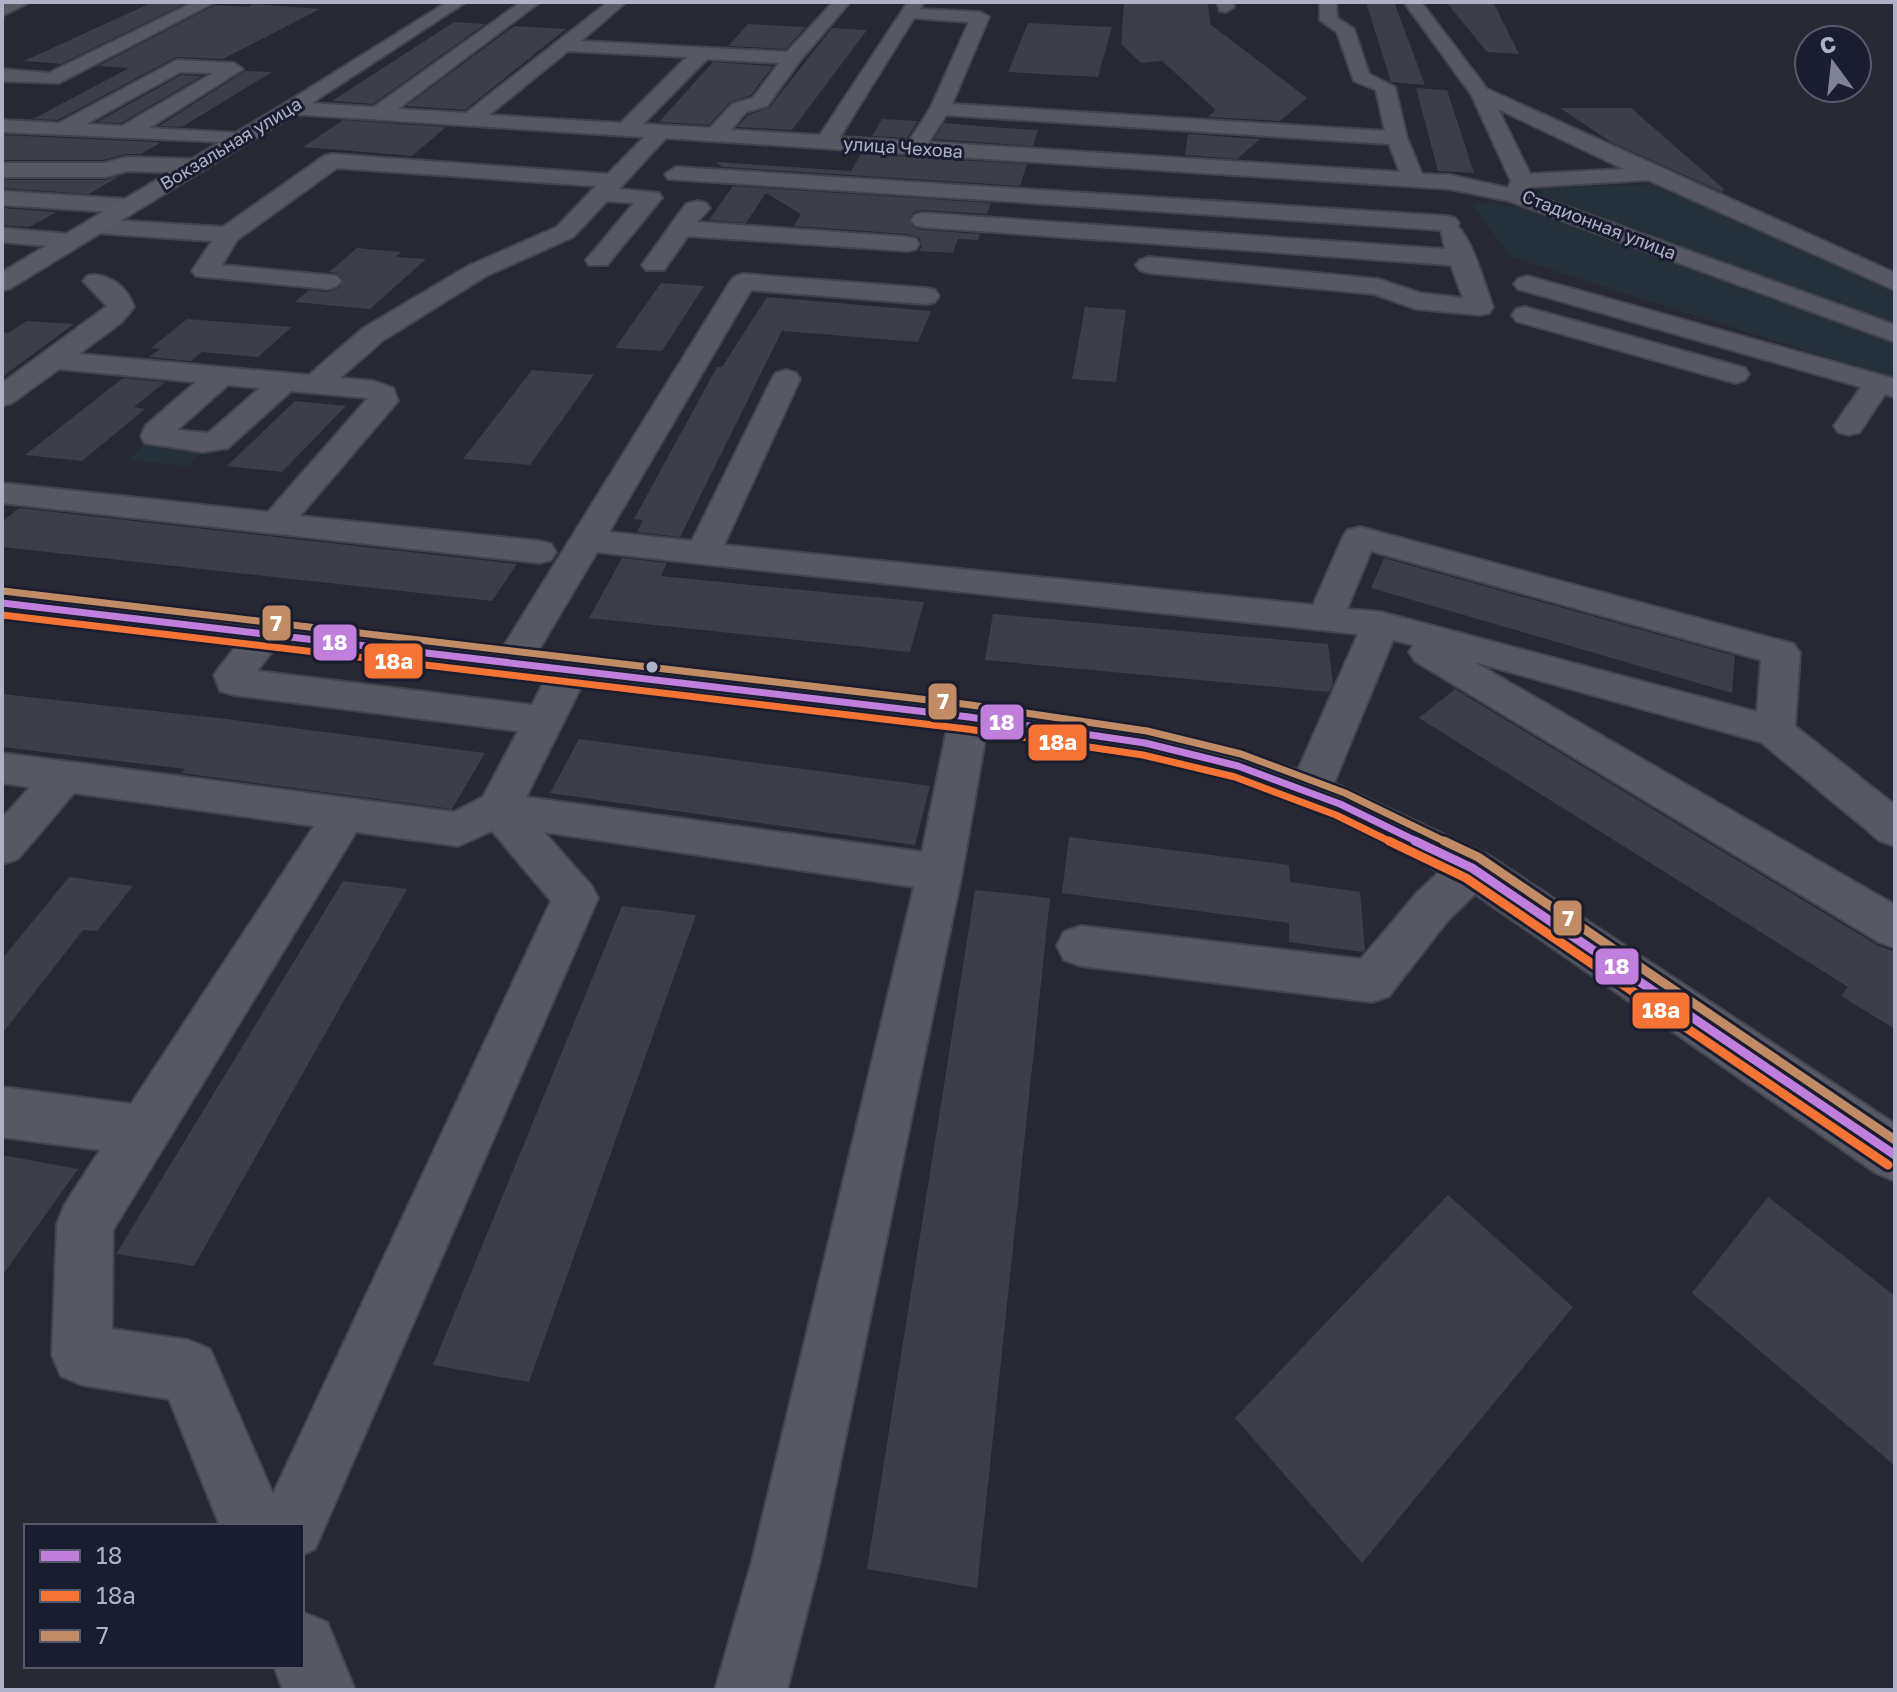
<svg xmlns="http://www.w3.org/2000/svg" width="1897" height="1692" viewBox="0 0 1897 1692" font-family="'Golos Text',sans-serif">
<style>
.green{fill:#24303a}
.building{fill:#3d3e4a}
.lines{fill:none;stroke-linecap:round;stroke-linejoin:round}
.minor-casing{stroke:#43454e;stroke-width:4}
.major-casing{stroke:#41434e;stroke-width:4}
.minor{fill:#565863;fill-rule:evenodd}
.major{fill:#595a65;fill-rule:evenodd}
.bus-1-far1-casing{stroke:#1a1d2f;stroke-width:12}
.bus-1-casing{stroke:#1a1d2f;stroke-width:15}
.bus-2-far1-casing{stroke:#1a1d2f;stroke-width:12}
.bus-2-casing{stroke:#1a1d2f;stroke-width:15}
.bus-3-far1-casing{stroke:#1a1d2f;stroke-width:12}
.bus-3-casing{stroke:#1a1d2f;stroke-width:15}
.bus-1-far1{stroke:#c07fdc;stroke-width:7}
.bus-1{stroke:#c07fdc;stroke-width:9}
.bus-2-far1{stroke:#f57335;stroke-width:7}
.bus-2{stroke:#f57335;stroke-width:9}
.bus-3-far1{stroke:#c18c65;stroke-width:7}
.bus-3{stroke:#c18c65;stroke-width:9}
.bus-dot{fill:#afb2c7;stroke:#1a1d2f;stroke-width:3}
.labels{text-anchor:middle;stroke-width:6;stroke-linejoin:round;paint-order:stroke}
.far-street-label{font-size:18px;fill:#afb2c7;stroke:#1a1d2f}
.line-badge{stroke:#1a1d2f;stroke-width:3}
.badge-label{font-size:22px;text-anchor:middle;font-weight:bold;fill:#fff}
</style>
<rect width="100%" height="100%" fill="#272834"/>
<g class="green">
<polygon points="1663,184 1895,287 1895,325 1541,197 1543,188"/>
<polygon points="1491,202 1531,210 1895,341 1895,379 1511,257 1472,205"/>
<polygon points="145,445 204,451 188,466 128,460"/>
</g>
<g class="building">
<polygon points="153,2 184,4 61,64 24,61"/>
<polygon points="1124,2 1208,4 1210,24 1307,98 1280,121 1207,117 1216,110 1162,61 1141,63 1121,44"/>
<polygon points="1366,2 1394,2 1425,85 1391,82"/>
<polygon points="1446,2 1493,2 1519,54 1487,52"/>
<polygon points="253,4 320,9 223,59 176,57 58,120 33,119 129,68 98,66 215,5 248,7"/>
<polygon points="454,22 485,24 373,104 332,101"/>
<polygon points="1028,23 1112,27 1098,77 1008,72"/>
<polygon points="748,24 806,27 786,49 728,46"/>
<polygon points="514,26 566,29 465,110 406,106"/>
<polygon points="832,28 867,30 792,130 737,127 748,115 769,108"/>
<polygon points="713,62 773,66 751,95 730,102 709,125 659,122"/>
<polygon points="245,71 272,72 182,127 159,126"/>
<polygon points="181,75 202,76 121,123 97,122"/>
<polygon points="1416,88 1447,90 1474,173 1438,171"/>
<polygon points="1560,108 1631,108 1724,189 1722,192 1611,142"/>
<polygon points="882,119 918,121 907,138 872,136"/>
<polygon points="343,120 446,127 412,156 303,147"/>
<polygon points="944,123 990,127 1038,130 1033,146 934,139"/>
<polygon points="1188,134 1260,139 1237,159 1185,155"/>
<polygon points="2,135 157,142 160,143 141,154 126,154 104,160 2,160"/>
<polygon points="861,154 1027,164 1020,186 723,167 715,162 851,171"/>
<polygon points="120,176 89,194 2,188 2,180 105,180"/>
<polygon points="733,186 991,203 987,214 923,210 914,212 909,218 913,227 922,230 980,234 978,240 958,239 953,253 919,251 922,246 919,237 907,234 794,226 801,214 766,193 746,223 709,220"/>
<polygon points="2,208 57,212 29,227 2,225"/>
<polygon points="357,248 401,252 396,257 426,259 370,309 295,302 309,290 328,292 339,288 343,279 337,273 329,272"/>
<polygon points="661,283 704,286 662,351 615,348"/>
<polygon points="767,297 931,311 918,342 782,331 680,537 637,532 643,520 634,519 717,367 722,367"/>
<polygon points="1085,307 1126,310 1116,382 1072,379"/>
<polygon points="187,319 292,327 258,357 202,352 191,361 149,357 160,349 151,348"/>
<polygon points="27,321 74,324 2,377 2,332 8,333"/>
<polygon points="532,370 594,375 530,465 463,459"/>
<polygon points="123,378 165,382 134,407 145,409 82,461 25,455"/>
<polygon points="295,401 346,406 282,472 227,466"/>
<polygon points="19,508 517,564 492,601 2,547 2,522"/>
<polygon points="622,558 667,563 661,576 924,602 910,652 589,618"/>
<polygon points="1384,558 1735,656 1732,693 1371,588"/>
<polygon points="993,614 1328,644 1333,684 1329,692 985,660"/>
<polygon points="1455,689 1877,945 1895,952 1895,1029 1841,996 1848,987 1419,718"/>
<polygon points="2,694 226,719 485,753 452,809 181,773 185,769 2,747"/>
<polygon points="579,739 886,780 930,786 915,845 550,793"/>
<polygon points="1069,837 1289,865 1290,882 1360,892 1365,950 1363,952 1289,942 1289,923 1062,893"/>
<polygon points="69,877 133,886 97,931 83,930 2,1034 2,959"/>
<polygon points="343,881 407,889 194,1266 116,1254"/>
<polygon points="975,890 1050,898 977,1588 867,1569"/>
<polygon points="622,906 696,915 529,1382 433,1365"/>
<polygon points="2,1155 78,1169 2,1276"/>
<polygon points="1448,1195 1573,1307 1362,1563 1235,1418"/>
<polygon points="1768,1197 1895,1296 1895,1466 1692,1293"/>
</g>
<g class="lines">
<defs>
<g id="minor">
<polygon points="8,2 30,2 2,16 2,5"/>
<polygon points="194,2 215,2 59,83 2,81 2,69 49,73"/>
<path d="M521 2H540L398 109 466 113 608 2H626L581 41 787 52 833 2H850L799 62 767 106 746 112 731 130 820 135 908 2H924L920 9 980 12 989 17 952 104 1385 131 1376 90 1354 81 1337 32 1320 20V2H1336L1337 18 1354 29 1369 74 1395 87 1407 138 1422 174 1450 175 1508 188 1511 181 1471 94 1404 2H1421L1487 89 1895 273V290L1648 180 1530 187 1528 193 1895 325V342L1509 201 1450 189 666 138 619 189 659 193 662 198 607 265H589L586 260 634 203 607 201 573 237 486 276 382 341 340 378 373 381 393 388 398 401 300 516 539 541 551 544 556 552 551 560 539 563 2 503V483L268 512 368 398 291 391 228 448 203 452 145 443 141 436 146 425 196 382 59 369 12 403 2 406V383L107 306 83 281 87 276C107 271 128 288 134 307L122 322 79 354 309 375 362 329 468 266 557 227 596 186 337 168 237 240 222 265 337 276 341 281 337 286 328 289 196 276 192 271 212 241 95 233 87 231 83 226 87 221 95 219 223 227 324 156 332 154 608 174 644 137 291 114 281 108 291 102 374 107ZM914 18 969 22 930 109 909 141 840 137ZM568 51 687 57 621 123 489 115ZM707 59 779 63 753 98 732 104 710 128 643 124ZM1498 109 1624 169 1530 174ZM946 115 1389 144 1400 172 929 142ZM228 385 260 388 208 433 177 430Z"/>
<polygon points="1217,2 1233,2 1234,7 1226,12 1220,11"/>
<path d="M177 60 234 63 243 69 149 128 239 133 250 139 246 143 2 132V120L59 123ZM180 72 213 73 122 126 86 124Z"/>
<polygon points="127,157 194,159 205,166 194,173 128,171 105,177 2,177 2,163 104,163"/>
<path d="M676 167 1447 216 1455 218 1459 223 1457 226C1472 238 1485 286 1493 307L1489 313 1480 315 1416 309 1374 294 1149 273 1140 270 1136 265 1140 260 1149 257 1378 279 1420 293 1463 298 1451 265 923 227 915 225 911 220 915 215 923 213 1445 249 1441 230 668 179 665 174Z"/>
<polygon points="2,191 127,199 135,201 139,206 135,211 127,213 2,205"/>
<polygon points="698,201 706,203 710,208 697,222 907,237 916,239 919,244 916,249 907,251 688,236 664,270 646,270 642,265 686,204"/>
<polygon points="2,228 70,234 79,236 82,241 79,246 70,248 2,242"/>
<path d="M743 274 926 288 935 290 939 296 935 302 926 304 751 290 609 532 692 541 772 379 776 373 786 370 796 373 800 379 724 545 1313 605 1343 537 1348 530 1360 527 1794 644 1800 653 1795 726 1895 805V846L1880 841 1761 742 1474 662 1895 905V948L1879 942 1415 661 1409 652 1413 645 1393 640 1334 783 1488 855 1895 1124V1181L1876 1173 1475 894 1448 920 1389 996 1372 1002 1081 966 1064 960 1057 946 1064 932 1081 926 1361 959 1416 894 1439 872C1371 835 1301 800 1227 778 1148 755 1067 745 986 734L962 873 820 1561 787 1690H715L752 1561 914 887 544 832 591 885 598 898 315 1549 302 1555V1526H220L169 1399 82 1385 61 1376 52 1355 57 1224 65 1204 100 1150 2 1137V1087L131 1104 314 826 74 793 18 859 2 864V818L30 787 2 783V753L454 812 483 797 518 731 234 695 220 691 214 675 238 643 2 615V591L502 649 730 282 734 277ZM1371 551 1761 660 1757 712 1381 612 1347 609ZM597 552 703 564 1358 634 1298 770 1203 741 1087 719 537 653ZM275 648 545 680 532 705 257 671ZM582 685 947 729 922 852 526 797ZM492 831 551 901 273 1494 210 1349 188 1340 112 1329 113 1230 356 832 458 846Z"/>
<polygon points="1527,276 1895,379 1895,397 1885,394 1860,432 1849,435 1838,432 1834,426 1861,387 1518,289 1514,284 1518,279"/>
<polygon points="1525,307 1745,368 1749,374 1745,380 1735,383 1516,321 1512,315 1516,309"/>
<polygon points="302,1612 327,1622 355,1690 283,1690 274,1666 302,1666"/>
</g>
<polygon id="major" points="447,2 466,2 298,112 11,288 2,291 2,272 284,104"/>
</defs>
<use href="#minor" class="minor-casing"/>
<use href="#major" class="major-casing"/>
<use href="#minor" class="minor"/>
<use href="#major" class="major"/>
<defs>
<polyline id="bus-1-far1" points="2,603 969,717 1145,743 1238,766 1340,804 1420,843"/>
<polyline id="bus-1" points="1415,841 1472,868 1895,1155"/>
<polyline id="bus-2-far1" points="2,615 967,729 1143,755 1235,777 1336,815 1393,843"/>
<polyline id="bus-2" points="1389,841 1466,878 1888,1165"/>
<polyline id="bus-3-far1" points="3,591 971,705 1147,731 1241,754 1345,793 1448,843"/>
<polyline id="bus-3" points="1444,841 1478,857 1895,1140"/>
</defs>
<use href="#bus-1-far1" class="bus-1-far1-casing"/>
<use href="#bus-1" class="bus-1-casing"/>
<use href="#bus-2-far1" class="bus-2-far1-casing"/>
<use href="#bus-2" class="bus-2-casing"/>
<use href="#bus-3-far1" class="bus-3-far1-casing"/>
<use href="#bus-3" class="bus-3-casing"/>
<use href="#bus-1-far1" class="bus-1-far1"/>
<use href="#bus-1" class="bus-1"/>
<use href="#bus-2-far1" class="bus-2-far1"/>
<use href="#bus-2" class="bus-2"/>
<use href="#bus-3-far1" class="bus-3-far1"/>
<use href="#bus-3" class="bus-3"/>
</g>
<circle class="bus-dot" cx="652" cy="667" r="7"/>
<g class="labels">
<g class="far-street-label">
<text transform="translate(231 144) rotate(-31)" y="6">Вокзальная улица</text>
<text transform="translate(903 148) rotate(4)" y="6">улица Чехова</text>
<text transform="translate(1599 225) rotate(21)" y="6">Стадионная улица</text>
</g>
</g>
<g class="line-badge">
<rect x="261" y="604" width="31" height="38" rx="8" fill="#c18c65"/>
<rect x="312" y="623" width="46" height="39" rx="8" fill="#c07fdc"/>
<rect x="363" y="642" width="61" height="38" rx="8" fill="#f57335"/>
<rect x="927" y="682" width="31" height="39" rx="8" fill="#c18c65"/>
<rect x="979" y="703" width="46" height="38" rx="8" fill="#c07fdc"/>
<rect x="1027" y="723" width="61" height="39" rx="8" fill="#f57335"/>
<rect x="1552" y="899" width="31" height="38" rx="8" fill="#c18c65"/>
<rect x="1594" y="947" width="46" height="39" rx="8" fill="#c07fdc"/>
<rect x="1631" y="991" width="60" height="39" rx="8" fill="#f57335"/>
</g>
<g class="badge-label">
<text x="276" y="631">7</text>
<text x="335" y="650">18</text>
<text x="394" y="669">18а</text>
<text x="943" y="709">7</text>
<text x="1002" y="730">18</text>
<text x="1058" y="750">18а</text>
<text x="1568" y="926">7</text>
<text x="1617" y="974">18</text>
<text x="1661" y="1018">18а</text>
</g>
<rect width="1897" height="1692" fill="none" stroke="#afb2c7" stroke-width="8"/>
<rect x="24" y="1524" width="280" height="144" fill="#1a1d2f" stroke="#56596c" stroke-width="2"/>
<rect x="40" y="1550" width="40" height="12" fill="#c07fdc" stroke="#56596c" stroke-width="2"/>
<text x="96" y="1564" font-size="24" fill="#afb2c7">18</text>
<rect x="40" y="1590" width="40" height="12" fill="#f57335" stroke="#56596c" stroke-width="2"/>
<text x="96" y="1604" font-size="24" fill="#afb2c7">18а</text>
<rect x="40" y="1630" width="40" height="12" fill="#c18c65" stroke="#56596c" stroke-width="2"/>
<text x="96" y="1644" font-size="24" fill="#afb2c7">7</text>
<g transform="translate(1833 64) rotate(345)"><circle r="38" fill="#1a1d2f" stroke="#56596c" stroke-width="2"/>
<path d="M0-6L14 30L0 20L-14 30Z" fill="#7f8294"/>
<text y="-12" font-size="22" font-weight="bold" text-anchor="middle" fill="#afb2c7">С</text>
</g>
</svg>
